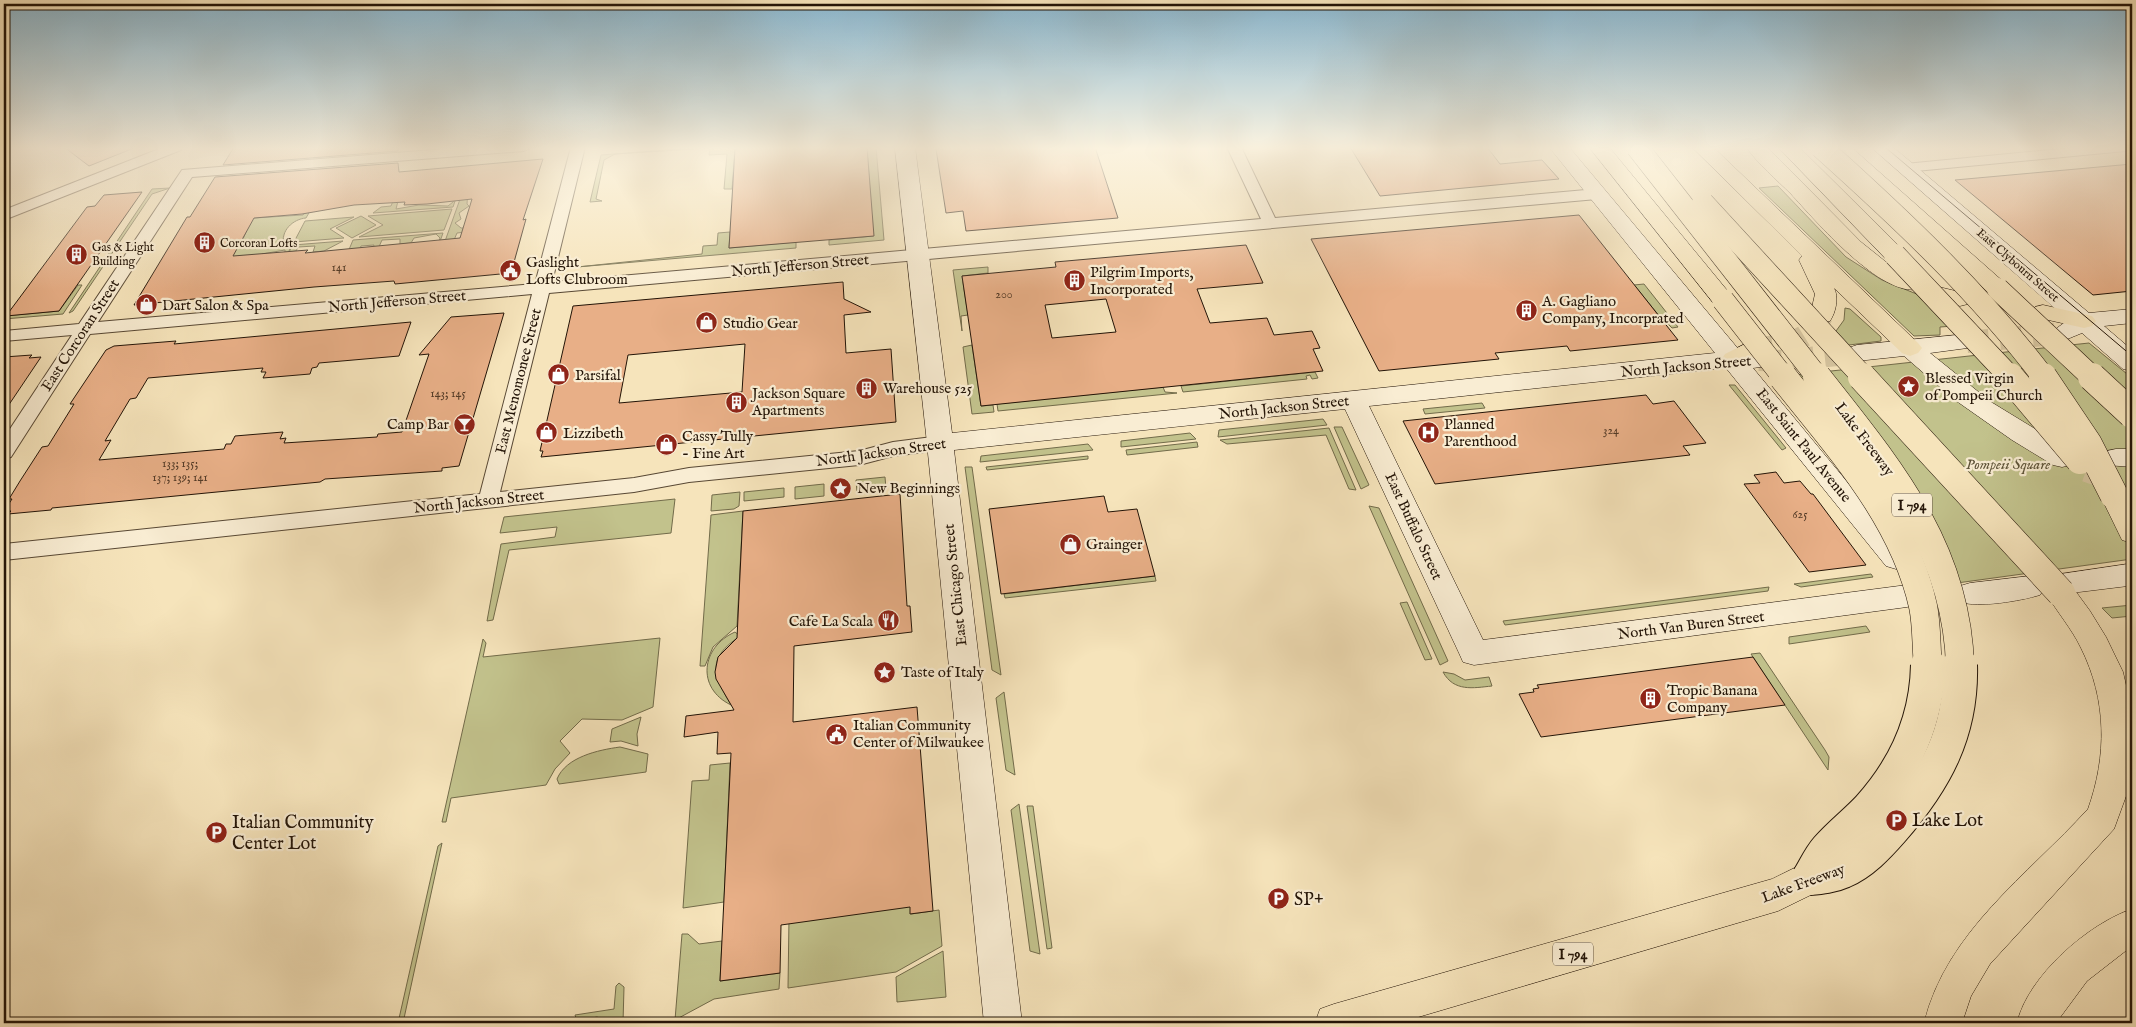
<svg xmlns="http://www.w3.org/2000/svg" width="2136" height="1027" viewBox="0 0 2136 1027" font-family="'IM FELL English',serif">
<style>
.green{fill:#c2c28c;stroke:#726b4a}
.building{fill:#e8af87;stroke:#231407;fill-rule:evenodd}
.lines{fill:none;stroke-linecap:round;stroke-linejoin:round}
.secondary-tunnel-far1{stroke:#d6c5a0;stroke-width:22;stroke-dasharray:22 11;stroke-linecap:butt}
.secondary-tunnel{stroke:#d6c5a0;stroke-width:28;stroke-dasharray:28 14;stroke-linecap:butt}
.highway-tunnel{stroke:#d6c5a0;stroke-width:22;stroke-dasharray:22 11;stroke-linecap:butt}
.street-casing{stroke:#584834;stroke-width:2}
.secondary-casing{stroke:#231407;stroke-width:1}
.highway-casing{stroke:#231407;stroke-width:1}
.street{fill:#f9edd3;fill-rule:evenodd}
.secondary{fill:#f9edd3;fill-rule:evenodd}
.highway{fill:#f6e4bb;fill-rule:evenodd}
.tram{stroke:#231407;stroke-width:1}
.highway-bridge-far2-casing{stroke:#231407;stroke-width:23;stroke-linecap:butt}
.highway-bridge-far1-casing{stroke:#231407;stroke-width:29;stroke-linecap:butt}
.highway-bridge-casing{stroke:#231407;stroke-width:36;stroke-linecap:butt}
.highway-bridge-far2{stroke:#f6e4bb;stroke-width:22}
.highway-bridge-far1{stroke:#f6e4bb;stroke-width:28}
.highway-bridge{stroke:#f6e4bb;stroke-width:34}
.labels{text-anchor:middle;stroke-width:4.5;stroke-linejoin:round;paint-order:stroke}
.far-poi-label{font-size:12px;fill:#231407;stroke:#f9edd3;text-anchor:start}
.far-street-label{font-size:12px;fill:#231407;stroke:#f9edd3}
.number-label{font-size:12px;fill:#543b27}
.shield{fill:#f9edd3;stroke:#635544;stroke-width:1}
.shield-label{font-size:14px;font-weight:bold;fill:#231407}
.poi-label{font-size:15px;fill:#231407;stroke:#f9edd3;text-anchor:start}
.street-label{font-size:15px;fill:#231407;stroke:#f9edd3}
.park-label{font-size:15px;font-style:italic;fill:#5b5136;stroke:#f9edd3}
.near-poi-label{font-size:18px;fill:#231407;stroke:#f9edd3;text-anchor:start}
</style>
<rect width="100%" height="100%" fill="#f6e4bb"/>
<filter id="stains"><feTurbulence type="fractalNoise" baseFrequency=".004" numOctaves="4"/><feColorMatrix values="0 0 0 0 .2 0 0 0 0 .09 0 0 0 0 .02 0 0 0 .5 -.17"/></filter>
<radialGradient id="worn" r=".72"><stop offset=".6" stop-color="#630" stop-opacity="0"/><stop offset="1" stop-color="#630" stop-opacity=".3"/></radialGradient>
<g class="green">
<polygon points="704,147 755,147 735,149 732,189 724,189 727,154 709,155 710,148 615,154 604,160 596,199 602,201 590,202 601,155"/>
<polygon points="867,147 876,147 884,240 829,245 829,240 873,236"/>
<polygon points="465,171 453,207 373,213 381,207 391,206 393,201 398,201 396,209 419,205 448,206 453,202"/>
<polygon points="469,174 467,204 469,206 459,213 461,219 455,223 461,228 465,228 466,232 457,233 454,240 444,244"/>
<polygon points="1778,186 1846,257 1882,280 1929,299 1954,326 1940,327 1940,335 1914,336 1759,188"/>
<polygon points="170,188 152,194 73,311 69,313 152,189"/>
<polygon points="452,209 444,230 359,237 383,225 368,216"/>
<path d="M310 211 306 218C293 219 280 231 284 245H292L288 253H285V250L262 254 259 260 220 274 240 239H243L250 222 254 218 303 215 305 212Z"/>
<polygon points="361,216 376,225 352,238 336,228"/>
<polygon points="354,217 330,229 344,238 294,242 305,221"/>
<polygon points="730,232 729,248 796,242 796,248 577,267 702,254 703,246 717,245 718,233"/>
<polygon points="443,233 429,272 440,238 436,234 414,238 411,243 400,244 400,239 382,240 378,249 373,250 374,245 361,246 359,251 348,252 353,240"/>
<polygon points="343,241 324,251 313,252 315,246 298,247 296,251 289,252 293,245"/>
<polygon points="988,267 988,273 962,276 968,315 961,316 962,331 953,270"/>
<polygon points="1644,284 1678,327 1672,328 1667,323 1665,323 1634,285"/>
<polygon points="78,285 82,285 63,314 4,319 4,316 59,311"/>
<polygon points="1845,308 1850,309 1881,337 1881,341 1849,345 1836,331 1844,320"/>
<polygon points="2089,343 2132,378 2132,559 1957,583 1785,376"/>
<polygon points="972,345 981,406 993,405 994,412 972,414 963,347"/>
<polygon points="1315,372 1318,378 1312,379 1310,375 1306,376 1307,379 1183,392 1181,386"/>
<polygon points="1729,385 1735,385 1786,448 1782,450"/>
<polygon points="1163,387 1165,392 1177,393 998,411 997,404"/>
<polygon points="1482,403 1485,408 1425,414 1423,409"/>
<polygon points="1323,419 1327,425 1218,437 1219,430"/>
<polygon points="1334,427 1342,427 1369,485 1361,489"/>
<polygon points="1329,428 1356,490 1349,489 1326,435 1227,444 1220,440"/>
<polygon points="1190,433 1196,439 1121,447 1121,441"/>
<polygon points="1197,442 1198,447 1127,455 1126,450"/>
<polygon points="1088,444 1093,450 980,462 981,456"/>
<polygon points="1088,456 1088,459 987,470 986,467"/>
<polygon points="965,467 972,467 1001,675 992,670"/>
<polygon points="885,477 886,489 857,492 856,480"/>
<polygon points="824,484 824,496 795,499 795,487"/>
<polygon points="784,488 784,497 744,501 744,492"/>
<polygon points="740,492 739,506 734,509 711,511 712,495"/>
<polygon points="675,499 671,533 509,550 493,620 487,621 501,544 555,537 557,527 500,533 504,517"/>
<polygon points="1369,506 1379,508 1448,661 1440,665"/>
<polygon points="743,511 737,626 713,647 705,666 700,666 711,515"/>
<polygon points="1871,574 1873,577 1801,587 1794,584"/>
<polygon points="1155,576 1156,581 1005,598 1004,594"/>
<polygon points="1769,587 1768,591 1505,625 1503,621"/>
<polygon points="1407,602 1432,659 1425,660 1400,603"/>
<polygon points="2132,605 2132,616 2112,618 2102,608"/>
<polygon points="1866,626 1870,632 1789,644 1789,637"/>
<path d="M735 632 740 636C706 659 713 674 731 705 696 688 701 647 735 632Z"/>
<polygon points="660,638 653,707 622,720 582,719 560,741 570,753 555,769 546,785 451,798 446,822 442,822 483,639 486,643 483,657"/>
<polygon points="1760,653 1825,750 1829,757 1828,770 1751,654"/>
<path d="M1443 672 1454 674 1465 680 1489 677 1492 686C1473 688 1454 692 1443 672Z"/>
<polygon points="1004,692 1015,775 1006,770 996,698"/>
<polygon points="641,717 637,734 638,746 621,741 610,742 612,729"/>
<path d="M620 747 648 754 646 772 559 784 557 779C566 757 598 750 620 747Z"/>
<polygon points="730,763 724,902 683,908 692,781 709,780 710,765"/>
<polygon points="1019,804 1040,954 1030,951 1011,810"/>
<polygon points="1027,806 1033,806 1052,948 1047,949"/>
<polygon points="442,843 403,1023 398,1023 438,846"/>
<polygon points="910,901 911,914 939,910 942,946 896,972 788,988 789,918"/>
<polygon points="682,934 688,934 699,944 722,941 720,981 780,973 779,989 714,999 675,1020"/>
<polygon points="943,951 946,997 897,1002 896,977"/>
<polygon points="619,983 624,987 623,1023 606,1023 605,1020 597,1017 577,1021 575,1015 614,1009 616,986"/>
</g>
<g class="building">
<polygon points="64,147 134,147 134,148 89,166"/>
<polygon points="234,147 398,147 398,151 223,165"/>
<polygon points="762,147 867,147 874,236 729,248 735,149"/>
<polygon points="944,147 1095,147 1118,218 966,231 963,211 946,213 936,149 944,149"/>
<polygon points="1350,147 1487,147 1500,164 1542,160 1559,179 1380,196"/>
<path d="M543 159 523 220 526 219 511 273 395 284 394 281 314 287 134 305 187 217H190L215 177 398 163 399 172ZM472 199 460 238 305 253 308 250 233 256 254 218 302 214 354 205 405 202 404 205 427 204Z"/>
<polygon points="2132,164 2132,291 2093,295 1955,180"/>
<polygon points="142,192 59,311 6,316 87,207 95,206 104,195"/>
<polygon points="1579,215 1678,340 1570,351 1567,346 1495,353 1499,359 1379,371 1311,239"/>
<path d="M1246 245 1263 283 1197 289 1210 323 1267 318 1274 335 1312 331 1320 348 1313 349 1323 371 981 406 962 276 1056 267 1055 262ZM1106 299 1116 332 1052 338 1045 305Z"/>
<path d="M843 282 844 299 871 312 844 315 846 353 891 349 896 422 541 457 543 451H540L573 306ZM745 344 742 392 619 403 628 355Z"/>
<polygon points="504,313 459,466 442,468 442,471 325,479 320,482 52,508 51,510 8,514 11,511 7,511 9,508 6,508 12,499 9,499 20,481 42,447 48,446 74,404 70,404 106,350 114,346 176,341 174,344 411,322 399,356 319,363 317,367 312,368 310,374 263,378 266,372 261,372 263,368 148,378 136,398 130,399 105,441 111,440 99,460 224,449 226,444 231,444 235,436 283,432 280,439 286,438 284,443 377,437 378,434 402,432 429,354 419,355 451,317"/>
<polygon points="32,355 29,358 41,357 4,412 4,357"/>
<polygon points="1646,395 1653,404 1674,401 1706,443 1683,446 1690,455 1435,484 1403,421"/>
<polygon points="1776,472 1784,483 1800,481 1811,494 1813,494 1866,565 1809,572 1744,484 1760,483 1754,475"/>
<polygon points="900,494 907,606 910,606 912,632 794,646 793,722 917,707 933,911 910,914 910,907 781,925 780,973 720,981 731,753 717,754 718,732 684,737 686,716 734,710 716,679 715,672 718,657 737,638 743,511"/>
<polygon points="1104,496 1108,512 1137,509 1155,576 1001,594 989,509"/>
<polygon points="1753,657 1785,705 1541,737 1519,694 1534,692 1533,689 1539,688 1537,685"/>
</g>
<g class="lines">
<g class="secondary-tunnel-far1">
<polyline points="1967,342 2065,333"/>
<polyline points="1759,360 1781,361 1857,353"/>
</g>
<polyline class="secondary-tunnel" points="2087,468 2132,484"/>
<path class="highway-tunnel" d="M1751 349C1779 346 1808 344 1822 316"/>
<defs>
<g id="street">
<polygon points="164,147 183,147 181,150 4,220 4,210"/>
<polygon points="470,147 531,147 524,151 192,177 98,322 535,284 571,147 585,147 552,282 1261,219 1227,147 1241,147 1275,218 1597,189 1605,194 1597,199 549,293 500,492 634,478 689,468 859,451 893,442 940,436 947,438 949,443 947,448 940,450 893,456 859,465 689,482 634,492 4,560 4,544 480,494 532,294 90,334 11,457 4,459 4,438 72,335 4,341 4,331 79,324 182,170"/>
<polygon points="2081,147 2132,147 2125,151 1905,172 1898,168 1905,164"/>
</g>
<g id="secondary">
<polygon points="895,147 915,147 952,433 1715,353 1549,147 1569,147 1740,351 1768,354 1771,360 1768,366 1753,368 1910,558 1906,566 1896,569 1886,566 1726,368 1369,406 1483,640 1907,585 1917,588 1922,596 1917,604 1907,607 1474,665 1463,662 1459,653 1345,409 954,450 1022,1023 984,1023 927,443"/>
<polygon points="1871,147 1893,147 2089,313 2132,309 2132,323 2104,326 2132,350 2132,371 2123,369 2082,333 2065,340 2057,338 2053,333 2057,328 2068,320"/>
<polygon points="1967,334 1975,337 1979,342 1975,347 1930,353 1991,402 2071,451 2075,458 2071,465 2062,467 2053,465 2012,440 1955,400 1904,356 1857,361 1848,358 1845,353 1848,348 1857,345"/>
<polygon points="2116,449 2132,449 2132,467 2107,465 2103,458 2107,451"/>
<polygon points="2128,564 2132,565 2132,585 2128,586 2071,593 2061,590 2057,582 2061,574"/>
<path d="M2030 576 2040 579 2045 587 2040 595C2020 601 1979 608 1960 602L1955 594 1960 586 1970 583Z"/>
</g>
<g id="highway">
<polygon points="1589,147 1609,147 1731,295 1734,300 1731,305 1723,307 1715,305"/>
<path d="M1692 147H1713L1918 343 1922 348 1918 353 1910 356 1902 353 1834 288C1839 297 1836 312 1830 321L1822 323 1814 321 1810 316 1815 294 1799 260 1802 256Z"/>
<path d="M1746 147H1767L1861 242 1886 262 1919 279 1922 284 1919 289C1881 298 1815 220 1791 194 1776 179 1758 164 1746 147Z"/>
<polygon points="1778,147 1799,147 1903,250 1906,255 1903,260 1895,262 1887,260"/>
<polygon points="1829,147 1851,147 2006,284 2009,289 2006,294 1998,296 1990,294"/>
<polygon points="1939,287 1968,294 1971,299 1968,304 1960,306 1931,299 1928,294 1931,289"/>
<polygon points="2043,305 2092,316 2096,321 2092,326 2084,328 2035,317 2031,312 2035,307"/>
<path d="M1751 341 1759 344 1763 349C1755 361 1739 368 1725 364L1722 359 1725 354Z"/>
<polygon points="2114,485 2124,488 2132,505 2132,543 2122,540 2100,495 2104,488"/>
<path d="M2061 582 2071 585 2090 611 2106 637 2123 672 2132 712V768L2129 788 2114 829 1990 964 1971 996 1962 1023H1924C1947 931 2027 876 2088 809 2107 756 2107 700 2081 648 2072 629 2057 612 2046 593L2051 585Z"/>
<polygon points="1809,861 1821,866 1827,878 1821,890 1778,911 1398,1023 1315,1023 1320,1009 1334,1004 1772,879"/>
<path d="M2132 909V946L2087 981 2056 1023H2017C2028 976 2088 924 2132 909Z"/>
</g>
</defs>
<use href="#street" class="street-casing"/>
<use href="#secondary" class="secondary-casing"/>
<use href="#highway" class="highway-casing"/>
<use href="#street" class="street"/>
<use href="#secondary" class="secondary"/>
<use href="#highway" class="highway"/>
<polyline class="tram" points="1885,147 2132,356"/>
<defs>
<g id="highway-bridge-far2">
<polyline points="1637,147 1818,378"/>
<path d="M1821 147C1901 219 1979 292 2044 378"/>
<polyline points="1703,203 1864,378"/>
<polyline points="1895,255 2011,378"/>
<polyline points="1998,289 2093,378"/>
<polyline points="1723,300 1784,378"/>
</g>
<g id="highway-bridge-far1">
<path d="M1783 377C1838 447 1903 516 1923 606 1927 625 1926 647 1928 666"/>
<path d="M1817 377C1887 466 1957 547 1960 666"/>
<polyline points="1862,377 2061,593"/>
<polyline points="2010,377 2080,460"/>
<polyline points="2043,377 2088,444 2114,495"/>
<polyline points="2092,377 2132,414"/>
</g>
<g id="highway-bridge">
<path d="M1809 878C1821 877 1832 876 1843 871 1862 863 1878 846 1892 830 1935 781 1962 732 1960 665"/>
<path d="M1809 878C1815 868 1820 857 1827 849 1840 834 1856 822 1869 808 1905 768 1927 719 1928 665"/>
</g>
</defs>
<use href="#highway-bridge-far2" class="highway-bridge-far2-casing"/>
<use href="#highway-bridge-far1" class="highway-bridge-far1-casing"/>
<use href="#highway-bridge" class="highway-bridge-casing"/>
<use href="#highway-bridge-far2" class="highway-bridge-far2"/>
<use href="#highway-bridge-far1" class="highway-bridge-far1"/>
<use href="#highway-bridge" class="highway-bridge"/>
</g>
<linearGradient id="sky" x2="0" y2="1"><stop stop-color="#8ab8d1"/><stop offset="0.51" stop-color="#fbf3e0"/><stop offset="1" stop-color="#fbf3e0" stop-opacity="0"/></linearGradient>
<rect width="2136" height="291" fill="url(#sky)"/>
<defs>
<symbol id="building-disc" viewBox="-11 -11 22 22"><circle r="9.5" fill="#8f2418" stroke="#f9edd3"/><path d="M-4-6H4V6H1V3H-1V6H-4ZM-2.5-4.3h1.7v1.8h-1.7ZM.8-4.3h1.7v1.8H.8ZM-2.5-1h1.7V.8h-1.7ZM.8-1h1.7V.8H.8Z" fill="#fff"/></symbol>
<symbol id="civic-disc" viewBox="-11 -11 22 22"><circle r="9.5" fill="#8f2418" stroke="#f9edd3"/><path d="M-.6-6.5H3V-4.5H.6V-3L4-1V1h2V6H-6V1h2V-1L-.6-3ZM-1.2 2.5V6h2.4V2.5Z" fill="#fff"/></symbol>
<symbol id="shop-disc" viewBox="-11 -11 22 22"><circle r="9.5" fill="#8f2418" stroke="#f9edd3"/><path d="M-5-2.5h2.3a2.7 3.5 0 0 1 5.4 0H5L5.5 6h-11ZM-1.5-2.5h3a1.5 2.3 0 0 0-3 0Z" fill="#fff"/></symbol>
<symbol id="sight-disc" viewBox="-11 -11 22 22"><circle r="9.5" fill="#8f2418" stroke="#f9edd3"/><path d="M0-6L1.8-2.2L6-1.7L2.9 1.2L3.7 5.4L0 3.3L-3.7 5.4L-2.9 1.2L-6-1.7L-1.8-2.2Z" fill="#fff"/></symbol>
<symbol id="bar-disc" viewBox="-11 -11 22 22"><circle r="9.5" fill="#8f2418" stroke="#f9edd3"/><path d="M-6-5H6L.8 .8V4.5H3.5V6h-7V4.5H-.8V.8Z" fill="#fff"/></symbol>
<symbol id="hospital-disc" viewBox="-11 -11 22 22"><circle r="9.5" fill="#8f2418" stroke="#f9edd3"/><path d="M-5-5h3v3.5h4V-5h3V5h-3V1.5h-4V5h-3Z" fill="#fff"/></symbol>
<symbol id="restaurant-disc" viewBox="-11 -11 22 22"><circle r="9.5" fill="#8f2418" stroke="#f9edd3"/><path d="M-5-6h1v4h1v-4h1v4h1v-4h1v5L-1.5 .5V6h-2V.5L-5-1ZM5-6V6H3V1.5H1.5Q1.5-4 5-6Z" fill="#fff"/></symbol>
<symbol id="parking-disc" viewBox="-11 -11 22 22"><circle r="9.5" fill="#8f2418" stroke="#f9edd3"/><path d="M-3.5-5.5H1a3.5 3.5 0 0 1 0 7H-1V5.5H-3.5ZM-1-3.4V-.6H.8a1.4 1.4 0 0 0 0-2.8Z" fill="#fff"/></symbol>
</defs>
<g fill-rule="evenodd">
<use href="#building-disc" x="192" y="230" width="25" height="25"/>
<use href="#building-disc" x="64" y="242" width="25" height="25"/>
<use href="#civic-disc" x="498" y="258" width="25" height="25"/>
<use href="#building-disc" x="1062" y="268" width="25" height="25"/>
<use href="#shop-disc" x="134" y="292" width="25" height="25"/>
<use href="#building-disc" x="1514" y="298" width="25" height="25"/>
<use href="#shop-disc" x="694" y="310" width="25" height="25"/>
<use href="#shop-disc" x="546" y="362" width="25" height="25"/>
<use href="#sight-disc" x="1896" y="374" width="25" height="25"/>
<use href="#building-disc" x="854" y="376" width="25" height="25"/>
<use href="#building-disc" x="724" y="390" width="25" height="25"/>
<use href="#bar-disc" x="452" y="412" width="25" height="25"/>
<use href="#shop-disc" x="534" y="420" width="25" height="25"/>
<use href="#hospital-disc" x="1416" y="420" width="25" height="25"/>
<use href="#shop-disc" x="654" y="432" width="25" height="25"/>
<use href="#sight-disc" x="828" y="476" width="25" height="25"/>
<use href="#shop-disc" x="1058" y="532" width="25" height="25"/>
<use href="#restaurant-disc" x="876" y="608" width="25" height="25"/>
<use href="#sight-disc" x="872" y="660" width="25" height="25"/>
<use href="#building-disc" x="1638" y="686" width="25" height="25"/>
<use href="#civic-disc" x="824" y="722" width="25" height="25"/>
<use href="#parking-disc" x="1884" y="808" width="25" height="25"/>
<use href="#parking-disc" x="204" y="820" width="25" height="25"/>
<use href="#parking-disc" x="1266" y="886" width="25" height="25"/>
</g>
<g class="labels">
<g class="far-poi-label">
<text x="220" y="247">Corcoran Lofts</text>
<text x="92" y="251">Gas &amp; Light<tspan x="92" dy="14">Building</tspan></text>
</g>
<g class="far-street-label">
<text transform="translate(2018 265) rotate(41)" y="4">East Clybourn Street</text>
</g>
<g class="number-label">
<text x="339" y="271">141</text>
<text x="1004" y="298">200</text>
<text x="448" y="397">143; 145</text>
<text x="1611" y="434">324</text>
<text x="180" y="467">133; 135;<tspan x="180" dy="14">137; 139; 141</tspan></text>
<text x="1800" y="518">625</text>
</g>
<g class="shield">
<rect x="1892" y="493.5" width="40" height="23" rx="4"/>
<rect x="1553" y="942.5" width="40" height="23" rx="4"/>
</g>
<g class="shield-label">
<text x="1912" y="510">I 794</text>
<text x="1573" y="959">I 794</text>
</g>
<g class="poi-label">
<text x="526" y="267">Gaslight<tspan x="526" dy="17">Lofts Clubroom</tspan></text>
<text x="1090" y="277">Pilgrim Imports,<tspan x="1090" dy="17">Incorporated</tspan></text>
<text x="1542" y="306">A. Gagliano<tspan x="1542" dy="17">Company, Incorprated</tspan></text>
<text x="162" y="310">Dart Salon &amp; Spa</text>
<text x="723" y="328">Studio Gear</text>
<text x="575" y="380">Parsifal</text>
<text x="1925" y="383">Blessed Virgin<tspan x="1925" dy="17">of Pompeii Church</tspan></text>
<text x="883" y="393">Warehouse 525</text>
<text x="752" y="398">Jackson Square<tspan x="752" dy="17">Apartments</tspan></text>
<text x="449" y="429" text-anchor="end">Camp Bar</text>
<text x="1444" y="429">Planned<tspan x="1444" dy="17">Parenthood</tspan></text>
<text x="563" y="438">Lizzibeth</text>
<text x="682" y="441">Cassy Tully<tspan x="682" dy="17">- Fine Art</tspan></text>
<text x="857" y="493">New Beginnings</text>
<text x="1086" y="549">Grainger</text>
<text x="873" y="626" text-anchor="end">Cafe La Scala</text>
<text x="901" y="677">Taste of Italy</text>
<text x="1667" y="695">Tropic Banana<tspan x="1667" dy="17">Company</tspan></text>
<text x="853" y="730">Italian Community<tspan x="853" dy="17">Center of Milwaukee</tspan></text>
</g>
<g class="street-label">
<text transform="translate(800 265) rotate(-5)" y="5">North Jefferson Street</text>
<text transform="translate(397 301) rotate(-5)" y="5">North Jefferson Street</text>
<text transform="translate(80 335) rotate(-57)" y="5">East Corcoran Street</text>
<text transform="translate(1686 366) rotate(-5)" y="5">North Jackson Street</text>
<text transform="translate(518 381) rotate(-76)" y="5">East Menomonee Street</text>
<text transform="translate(1284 407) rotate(-6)" y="5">North Jackson Street</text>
<text transform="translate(1865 439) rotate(53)" y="5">Lake Freeway</text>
<text transform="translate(1804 445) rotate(51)" y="5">East Saint Paul Avenue</text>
<text transform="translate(881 452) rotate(-8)" y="5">North Jackson Street</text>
<text transform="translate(479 501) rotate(-6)" y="5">North Jackson Street</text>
<text transform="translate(1414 526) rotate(65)" y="5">East Buffalo Street</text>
<text transform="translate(955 585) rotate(-96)" y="5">East Chicago Street</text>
<text transform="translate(1691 625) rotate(-7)" y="5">North Van Buren Street</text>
<text transform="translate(1803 883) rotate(-20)" y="5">Lake Freeway</text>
</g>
<g class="park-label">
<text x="2008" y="469">Pompeii Square</text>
</g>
<g class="near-poi-label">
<text x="1912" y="826">Lake Lot</text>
<text x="232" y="828">Italian Community<tspan x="232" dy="21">Center Lot</tspan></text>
<text x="1294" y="905">SP+</text>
</g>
</g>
<rect width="2136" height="1027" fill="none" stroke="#f6e4bb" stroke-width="20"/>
<rect x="5" y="5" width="2126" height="1017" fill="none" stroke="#231407" stroke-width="2.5"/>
<rect x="10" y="10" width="2116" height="1007" fill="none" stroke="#231407"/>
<rect width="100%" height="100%" filter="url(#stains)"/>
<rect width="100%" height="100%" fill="url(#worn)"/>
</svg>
